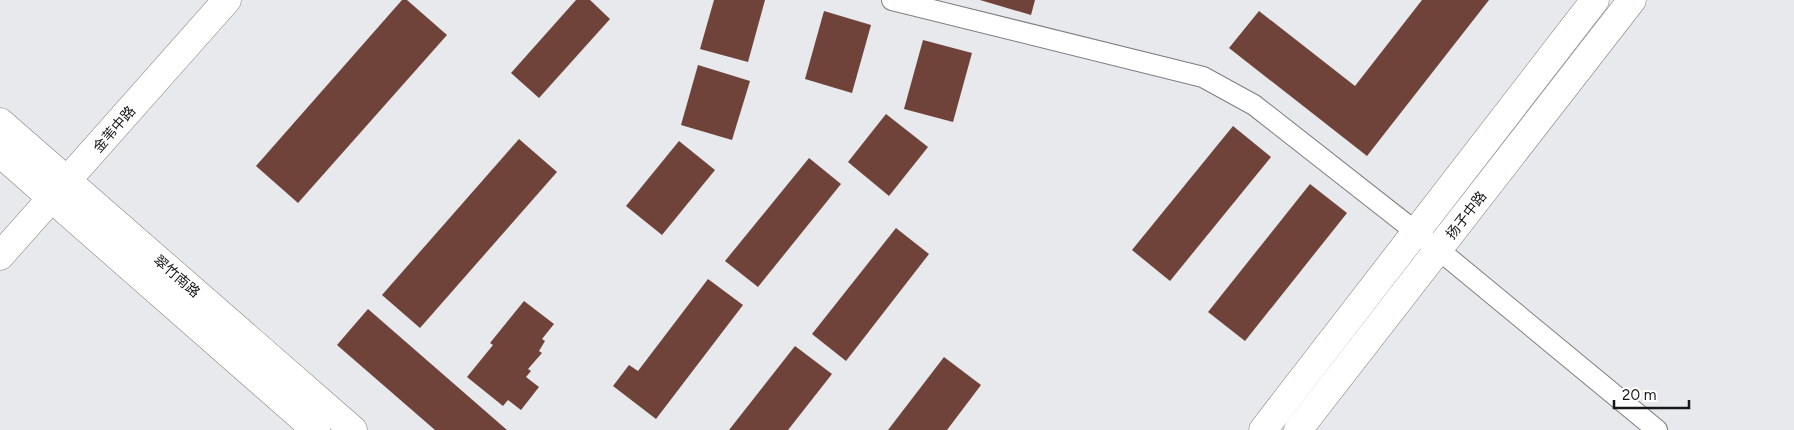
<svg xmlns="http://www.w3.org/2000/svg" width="1794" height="430" viewBox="0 0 1794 430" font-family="Figtree,'Noto Sans SC',sans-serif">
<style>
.building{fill:#6f4339}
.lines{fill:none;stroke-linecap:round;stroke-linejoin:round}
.street-casing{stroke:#7d7e82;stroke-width:22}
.secondary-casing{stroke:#7d7e82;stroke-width:29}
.street{stroke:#fff;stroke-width:20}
.secondary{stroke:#fff;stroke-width:28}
.labels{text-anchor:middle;stroke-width:5;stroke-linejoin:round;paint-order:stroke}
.street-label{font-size:14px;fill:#171819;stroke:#fff}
</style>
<rect width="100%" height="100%" fill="#e7e9ed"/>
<g class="building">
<polygon points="402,0 407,0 447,35 298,203 256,166"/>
<polygon points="576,0 590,0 610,19 539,98 511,73"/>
<polygon points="714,0 765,0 748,62 700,49"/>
<polygon points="980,0 1035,0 1031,15"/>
<polygon points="1422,0 1489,0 1367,156 1229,48 1259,11 1355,86"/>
<polygon points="824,11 871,25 852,93 805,79"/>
<polygon points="923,40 972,53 953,122 904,109"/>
<polygon points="698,65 750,81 732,140 681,125"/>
<polygon points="886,114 928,147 889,196 848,162"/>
<polygon points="1233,126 1271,157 1170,281 1132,250"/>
<polygon points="519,139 557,172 420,328 382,295"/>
<polygon points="679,141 715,170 662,235 626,206"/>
<polygon points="809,158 841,184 758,287 725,261"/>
<polygon points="1310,184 1347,213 1245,341 1208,312"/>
<polygon points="896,228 929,254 846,361 812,334"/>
<polygon points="708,279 743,305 656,419 613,386 629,365 638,371"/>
<polygon points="524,301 554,324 542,339 545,341 539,351 542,353 528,369 531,371 526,377 539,387 521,410 508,400 503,406 467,377 493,345 490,343"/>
<polygon points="368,309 507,430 435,430 337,345"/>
<polygon points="795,346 832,374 788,430 729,430"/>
<polygon points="944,357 981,385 947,430 888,430"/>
</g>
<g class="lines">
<defs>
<polyline id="street" points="892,0 1203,77 1254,105 1439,250 1657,430"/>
<g id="secondary">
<polyline points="0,122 353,430"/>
<polyline points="0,153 316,430"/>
<polyline points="0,256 227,0"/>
<polyline points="1263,430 1595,0"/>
<polyline points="1298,430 1632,0"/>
</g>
</defs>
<use href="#street" class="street-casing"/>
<use href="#secondary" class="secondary-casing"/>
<use href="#street" class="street"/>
<use href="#secondary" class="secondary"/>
</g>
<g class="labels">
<g class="street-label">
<text transform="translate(114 129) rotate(-49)" y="5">金苇中路</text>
<text transform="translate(1466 215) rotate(-52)" y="5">扬子中路</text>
<text transform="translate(177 276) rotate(41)" y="5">翠竹南路</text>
</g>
</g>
<path d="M1614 400v8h75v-8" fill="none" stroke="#171819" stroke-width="2.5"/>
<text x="1622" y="400" font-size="15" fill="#171819" stroke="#ffffff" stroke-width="4" paint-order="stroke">20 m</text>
</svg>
